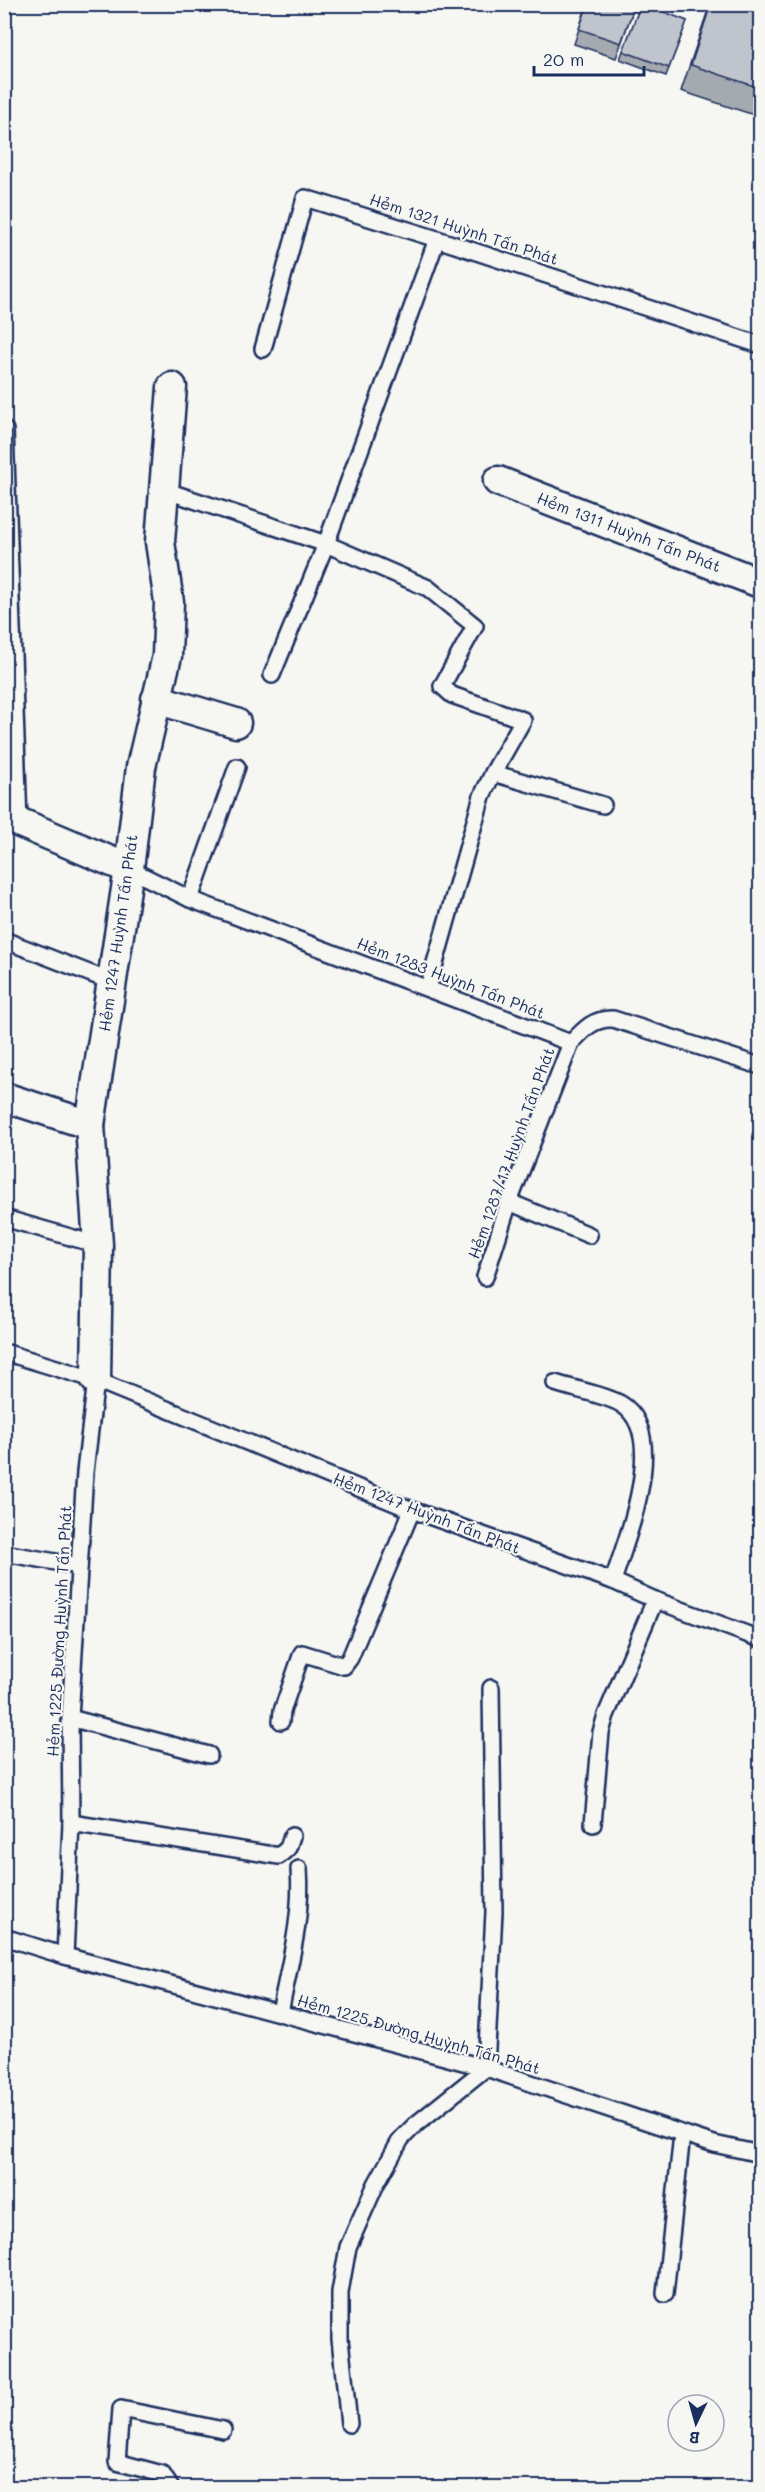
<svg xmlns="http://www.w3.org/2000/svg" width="765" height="2492" viewBox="0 0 765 2492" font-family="Mali,sans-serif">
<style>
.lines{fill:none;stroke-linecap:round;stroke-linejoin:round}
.service-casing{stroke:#1b2f5e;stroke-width:20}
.minor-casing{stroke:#1b2f5e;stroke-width:33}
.service{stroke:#f6f6f2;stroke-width:15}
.minor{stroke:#f6f6f2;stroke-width:28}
.wall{fill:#a5a9b0;stroke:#1b2f5e;stroke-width:1.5}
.building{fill:#c0c4cd;stroke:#1b2f5e;stroke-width:1.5}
.labels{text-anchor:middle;stroke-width:4.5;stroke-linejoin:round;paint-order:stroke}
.street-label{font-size:16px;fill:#1b2f5e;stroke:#f6f6f2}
</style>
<rect width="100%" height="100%" fill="#f6f6f2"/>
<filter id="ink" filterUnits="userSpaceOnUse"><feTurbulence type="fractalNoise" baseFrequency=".0167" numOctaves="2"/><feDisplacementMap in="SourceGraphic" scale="12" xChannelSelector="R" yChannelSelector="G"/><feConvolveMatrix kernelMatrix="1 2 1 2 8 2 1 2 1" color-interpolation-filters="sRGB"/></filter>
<g filter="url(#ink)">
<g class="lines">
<defs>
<g id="service">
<polyline points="437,239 326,544 428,588 475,626 442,686 452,695 523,720 493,773"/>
<polyline points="263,349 305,198 437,239 760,345"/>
<polyline points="5,430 19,822"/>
<polyline points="164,490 326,544 272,675"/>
<path d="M129 869 190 899 571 1043C584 1029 594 1018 613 1019L760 1066"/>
<polyline points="190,899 237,767"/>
<polyline points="4,940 112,982"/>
<polyline points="428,988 482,796 493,773 603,805"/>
<polyline points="509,1202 589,1235"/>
<polyline points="4,1218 98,1245"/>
<polyline points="485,1277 509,1202 571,1043"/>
<polyline points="4,1352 96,1380 412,1510 613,1581 655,1600 760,1639"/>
<path d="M555 1383C573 1389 606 1395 621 1404 670 1434 626 1539 613 1581"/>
<polyline points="4,1553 79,1566"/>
<polyline points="70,1718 209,1755"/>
<polyline points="281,1721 282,1711 302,1653 344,1666 350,1658 412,1510"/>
<polyline points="71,1823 279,1856 288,1848 292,1836"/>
<polyline points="593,1824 601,1732 606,1715 655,1600"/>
<polyline points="4,1937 65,1956 486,2068 714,2144 760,2154"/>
<polyline points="65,1956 71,1823 70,1718 85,1472 96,1380"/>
<path d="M280 2013C289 1965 303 1918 299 1869"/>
<polyline points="665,2294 682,2134"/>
<polyline points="349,2424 340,2339 340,2292 348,2247 376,2184 401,2139 415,2125 486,2068 494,1912 491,1688"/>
<polyline points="171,2488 162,2474 117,2462 121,2409 223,2430"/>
</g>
<g id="minor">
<polyline points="498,481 760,583"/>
<polyline points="156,699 236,723"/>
<polyline points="4,816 129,869"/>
<polyline points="4,1097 90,1125"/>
<polyline points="96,1380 98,1245 90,1125 129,869 141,767 167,656 169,602 160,542 172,387"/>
</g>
</defs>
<use href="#service" class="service-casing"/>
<use href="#minor" class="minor-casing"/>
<use href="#service" class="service"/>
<use href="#minor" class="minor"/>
</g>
<g class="wall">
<polygon points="587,4 633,10 616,58 574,44"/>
<polygon points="641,4 687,21 666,76 620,59"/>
<polygon points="710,4 760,4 760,117 681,91"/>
</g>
<g class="building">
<polygon points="588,4 615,4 633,10 621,43 579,29"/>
<polygon points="641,4 644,4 687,21 669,68 623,51"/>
<polygon points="711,4 760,4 760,88 691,65"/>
</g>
</g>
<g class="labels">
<g class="street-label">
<text transform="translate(464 229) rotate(18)" y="6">Hẻm 1321 Huỳnh Tấn Phát</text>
<text transform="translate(629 532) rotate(21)" y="6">Hẻm 1311 Huỳnh Tấn Phát</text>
<text transform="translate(118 933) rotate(-82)" y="6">Hẻm 1247 Huỳnh Tấn Phát</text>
<text transform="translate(451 978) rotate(21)" y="6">Hẻm 1283 Huỳnh Tấn Phát</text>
<text transform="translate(511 1153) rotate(-70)" y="6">Hẻm 1287/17 Huỳnh Tấn Phát</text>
<text transform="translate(427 1513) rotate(21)" y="6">Hẻm 1247 Huỳnh Tấn Phát</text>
<text transform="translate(59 1631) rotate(-87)" y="6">Hẻm 1225 Đường Huỳnh Tấn Phát</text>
<text transform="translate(419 2034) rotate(16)" y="6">Hẻm 1225 Đường Huỳnh Tấn Phát</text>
</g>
</g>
<rect width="765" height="2492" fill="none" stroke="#f6f6f2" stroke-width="24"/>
<rect x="12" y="12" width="741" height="2468" fill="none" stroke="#1b2f5e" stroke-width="2" filter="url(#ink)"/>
<g transform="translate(696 2423) rotate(185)"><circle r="28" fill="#f6f6f2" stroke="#9ea6b7" stroke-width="1.5"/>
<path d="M0-4.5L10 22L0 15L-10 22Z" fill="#1b2f5e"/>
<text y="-9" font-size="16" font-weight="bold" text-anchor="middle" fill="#1b2f5e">B</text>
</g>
<path d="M534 66v9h110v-9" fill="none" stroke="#1b2f5e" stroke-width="3"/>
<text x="543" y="66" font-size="18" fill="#1b2f5e" stroke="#f6f6f2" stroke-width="4.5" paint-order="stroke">20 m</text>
</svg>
